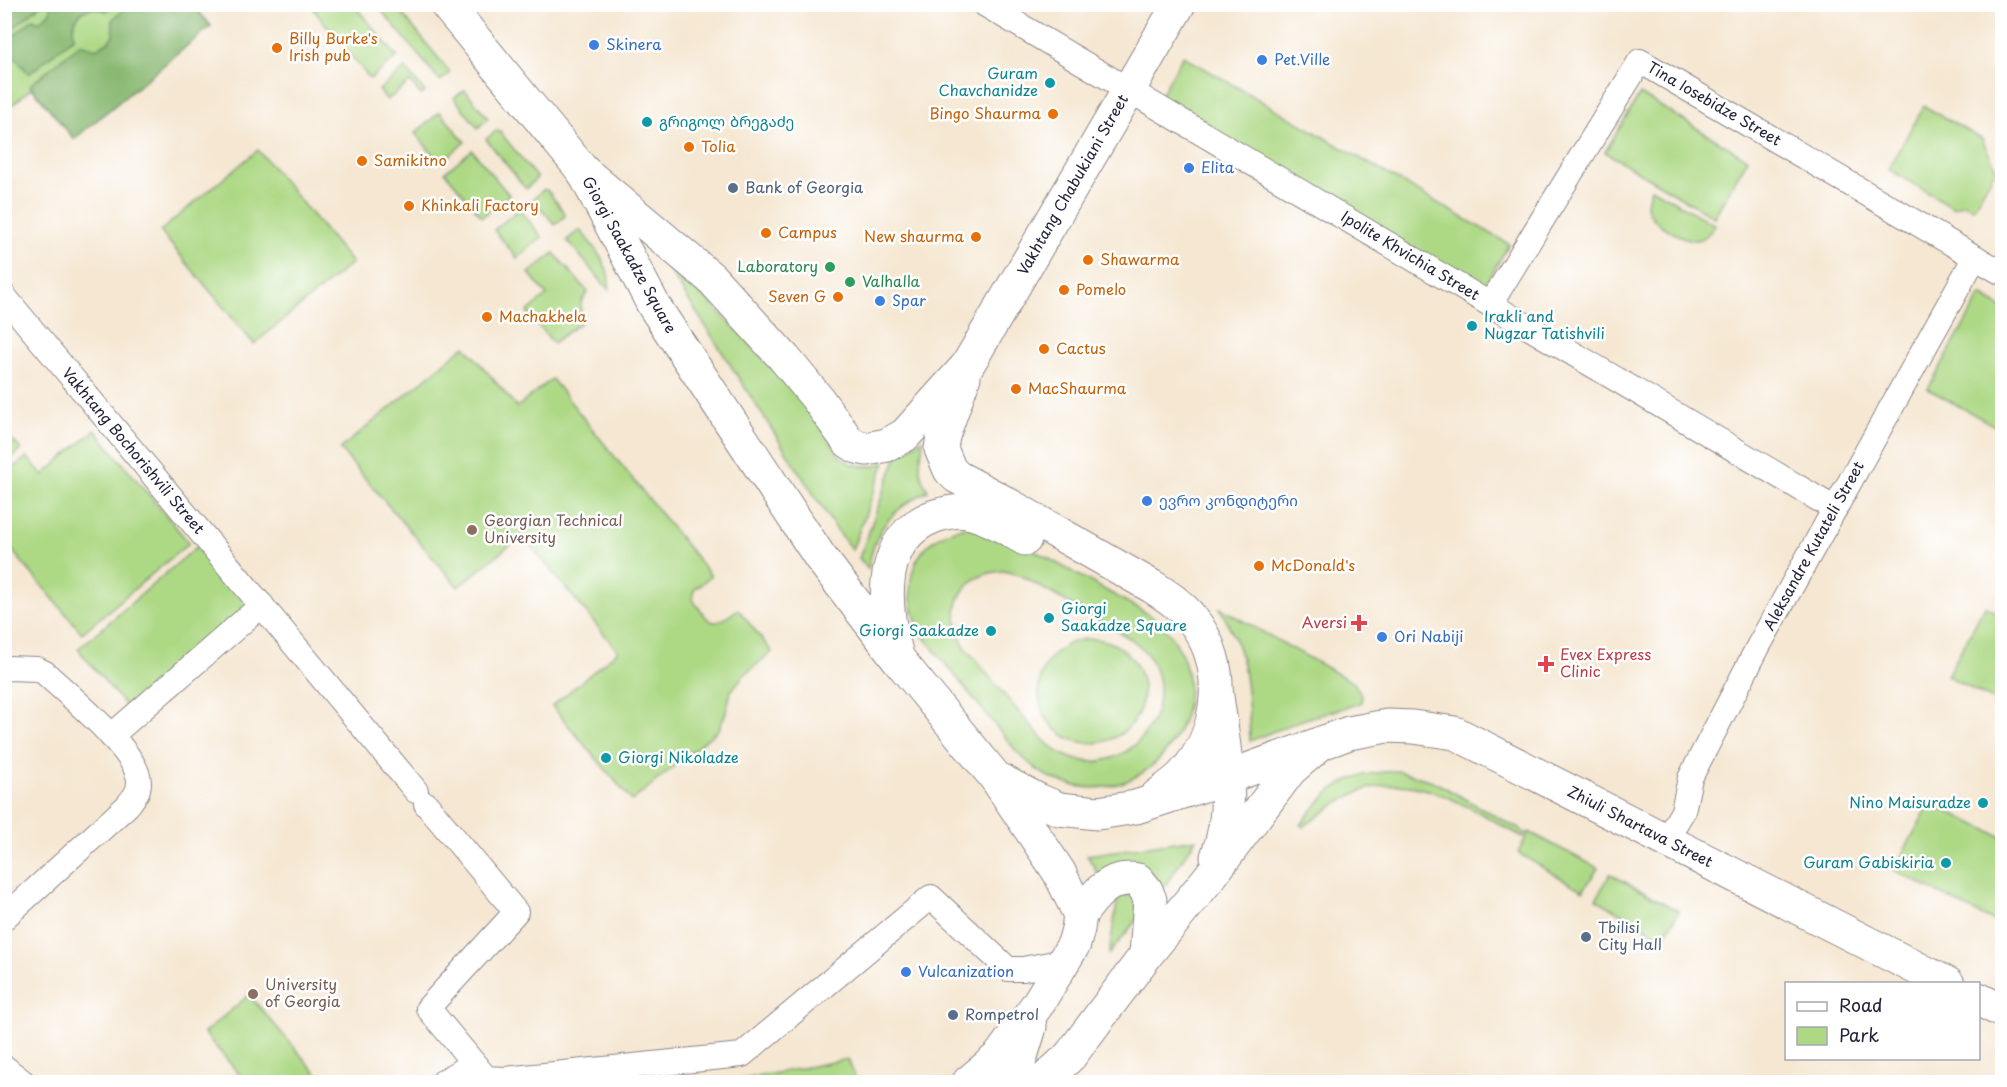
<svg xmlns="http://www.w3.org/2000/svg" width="2007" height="1087" viewBox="0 0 2007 1087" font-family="'Playpen Sans','Noto Sans Georgian',sans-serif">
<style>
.green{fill:#add985;stroke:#687e60;stroke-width:1.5;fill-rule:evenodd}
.forest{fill:#8ab972;stroke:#566e56;stroke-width:1.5}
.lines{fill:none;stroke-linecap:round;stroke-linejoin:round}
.street-casing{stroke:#8c8486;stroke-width:26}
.secondary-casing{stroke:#8c8486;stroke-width:35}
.primary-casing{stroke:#8c8486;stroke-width:35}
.street{stroke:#fff;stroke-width:24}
.secondary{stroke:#fff;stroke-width:33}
.primary{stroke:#fff;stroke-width:33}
.shop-dot{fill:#3f7fe0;stroke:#fff;stroke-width:2}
.food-dot{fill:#e8710a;stroke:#fff;stroke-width:2}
.culture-dot{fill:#0f9aa8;stroke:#fff;stroke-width:2}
.service-dot{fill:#5c6f8a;stroke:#fff;stroke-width:2}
.leisure-dot{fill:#2e9e5b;stroke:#fff;stroke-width:2}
.education-dot{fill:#8d6e63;stroke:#fff;stroke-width:2}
.health-dot{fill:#e0444e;stroke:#fff;stroke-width:2}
.labels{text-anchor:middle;stroke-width:5;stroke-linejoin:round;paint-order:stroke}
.food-label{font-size:15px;fill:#c56008;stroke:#fff;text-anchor:start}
.shop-label{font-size:15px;fill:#366cbe;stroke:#fff;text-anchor:start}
.culture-label{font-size:15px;fill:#0d838f;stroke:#fff;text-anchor:end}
.street-label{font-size:15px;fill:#22223b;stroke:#fff}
.service-label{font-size:15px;fill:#4e5e75;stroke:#fff;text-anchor:start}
.leisure-label{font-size:15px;fill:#27864d;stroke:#fff;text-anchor:end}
.education-label{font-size:15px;fill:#785e54;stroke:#fff;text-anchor:start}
.health-label{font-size:15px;fill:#be3a42;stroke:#fff;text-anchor:end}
</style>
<rect width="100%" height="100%" fill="#fff"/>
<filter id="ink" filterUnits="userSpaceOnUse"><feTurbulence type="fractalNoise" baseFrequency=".0167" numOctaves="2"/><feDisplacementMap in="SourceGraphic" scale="12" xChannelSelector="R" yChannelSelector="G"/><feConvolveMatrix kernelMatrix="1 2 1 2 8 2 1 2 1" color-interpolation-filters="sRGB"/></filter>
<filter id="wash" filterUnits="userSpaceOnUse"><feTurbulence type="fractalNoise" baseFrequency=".008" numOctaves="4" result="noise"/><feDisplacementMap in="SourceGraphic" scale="24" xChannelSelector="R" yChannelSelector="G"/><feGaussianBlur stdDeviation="1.35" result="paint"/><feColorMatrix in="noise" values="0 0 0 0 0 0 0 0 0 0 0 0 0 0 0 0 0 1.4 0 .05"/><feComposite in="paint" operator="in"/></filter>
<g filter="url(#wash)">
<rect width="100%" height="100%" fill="#f5e7d2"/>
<g class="green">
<polygon points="322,4 354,5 397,57 370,79 314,10"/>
<polygon points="21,5 193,5 211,26 74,139 32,88 5,111 5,18"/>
<polygon points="377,5 395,5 449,71 449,74 440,81"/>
<polygon points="1183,56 1509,244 1483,289 1157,102"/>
<polygon points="405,68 425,92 421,95 410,82 387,100 379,90"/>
<polygon points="465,90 488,118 478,128 454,98"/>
<polygon points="1640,94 1748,159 1714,217 1605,152"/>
<polygon points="1924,106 1982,139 1996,169 1973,209 1963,203 1954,208 1888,169"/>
<polygon points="440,112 465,142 440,163 415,133"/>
<polygon points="496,131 500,132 537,178 526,189 486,139"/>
<polygon points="258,150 352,263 254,344 160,231"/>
<polygon points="472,150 509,195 482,217 445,172"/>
<path d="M1651 188 1715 225C1711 232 1705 239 1697 240 1683 241 1654 224 1649 212 1645 205 1649 195 1651 188Z"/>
<polygon points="543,190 547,190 565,213 565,216 555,225 533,199"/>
<polygon points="519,209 542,237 517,258 494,230"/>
<path d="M581 231C596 250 611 265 609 290L567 240 577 232Z"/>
<polygon points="554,253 588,292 581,302 581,322 553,343 527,312 547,295 529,273"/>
<polygon points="668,268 707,300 743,336 808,408 840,456 851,464 864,466 875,466 885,462 852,550 834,526"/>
<polygon points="1981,295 2002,308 2002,430 1928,389"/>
<path d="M465 346 517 407 552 379 711 576 694 590 692 599C712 624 710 631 738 609L772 652 743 676 731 691 726 712 719 729 632 801 552 706 618 651 522 535 458 587 340 449Z"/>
<polygon points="4,430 21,450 5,464 4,464"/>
<polygon points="95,430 189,543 82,633 5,542 5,475 27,457 43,475"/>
<path d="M923 439C922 463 914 464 928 491 892 509 875 528 868 569L859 558 897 456Z"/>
<path d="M967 527 1001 532 1148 614C1243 681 1155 828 1049 777 1036 771 1027 761 1017 752L923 636C898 589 909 537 967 527ZM1004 571 1020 575 1131 639C1199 688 1132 792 1060 753 1043 743 1031 725 1018 711 1000 690 983 669 965 647 945 610 959 573 1004 571Z"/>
<polygon points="200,544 251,604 128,709 78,649"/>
<polygon points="1985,606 2002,616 2002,705 1947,676"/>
<path d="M1220 608 1354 683 1362 696 1361 703 1302 720 1250 741C1249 711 1248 681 1240 652 1235 637 1227 622 1220 608Z"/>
<circle cx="1091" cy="691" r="52"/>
<path d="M1398 771 1433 781 1526 833 1523 837C1477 813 1425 774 1371 788 1346 794 1324 813 1303 827L1301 825C1329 784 1350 773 1398 771Z"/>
<polygon points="1930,803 2002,837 2002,926 1894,870"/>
<polygon points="1529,832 1598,868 1583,891 1518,853"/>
<polygon points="1196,839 1162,890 1099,875 1087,855"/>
<polygon points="1610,874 1679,911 1663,938 1596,899"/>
<polygon points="1121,895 1135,895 1138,918 1109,954 1117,903"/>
<polygon points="249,995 324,1082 246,1082 204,1033"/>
<polygon points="848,1059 857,1082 729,1082"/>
</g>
<g class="forest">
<polygon points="21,4 41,5 5,35 5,18"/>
<path d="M50 5H114L106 11C86 2 70 17 74 37L29 74 5 46V43L33 19 39 22 51 11Z"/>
<polygon points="130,5 193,5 211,26 74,139 30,85 80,44 96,49 109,41 114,34 112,20"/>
</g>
</g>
<g filter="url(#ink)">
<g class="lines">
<defs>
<g id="street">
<polyline points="984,4 1835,509"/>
<polyline points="4,296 416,791"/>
<polyline points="1491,303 1640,61 2002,273"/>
<path d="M4 669 8 668 37 669 45 673C67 694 139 752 139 782 139 793 133 798 127 806L4 918"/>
<polyline points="111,736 262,605"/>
<polyline points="426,804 516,912 428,1008 486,1078 505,1079 742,1055 931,897 1008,969 1023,969 1065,961"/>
<polyline points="1666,840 1683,811 1690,778 1759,645 1975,257"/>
<polyline points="4,1067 23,1082"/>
<polyline points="443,1082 473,1063"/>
</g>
<g id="secondary">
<path d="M1217 857C1237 805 1224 750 1217 696"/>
<path d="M1080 915C1094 895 1111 874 1138 880L1146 890 1150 900 1146 955"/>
<polyline points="969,1082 999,1057 1037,1005 1074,944 1078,929 1080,915 1059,872 996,778"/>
<polyline points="1018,1082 1018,1066 1030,1027"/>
<polyline points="1042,1082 1070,1056 1146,955 1209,878 1290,770 1321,743"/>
</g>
<g id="primary">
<polyline points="446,4 583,171 712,279 785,359 817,398 848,441 857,447 867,449 887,445 905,435 967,366 1179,4"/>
<polyline points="583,171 654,306 820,557 899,660 996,778 1038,800 1059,809 1098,813 1136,807 1228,777 1349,733 1387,726 1413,727 1455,733 1948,984"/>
<path d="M964 377 943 436 941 449 950 470 957 477 993 496 1153 587C1167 596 1181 605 1192 619 1229 665 1222 734 1182 776 1175 783 1165 790 1157 796"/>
<path d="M896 652C883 605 877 537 935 516 945 513 957 510 967 512 988 516 1007 529 1025 539"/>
<polyline points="1978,999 2002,1011"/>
</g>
</defs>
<use href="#street" class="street-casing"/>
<use href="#secondary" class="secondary-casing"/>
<use href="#primary" class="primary-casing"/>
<use href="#street" class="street"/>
<use href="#secondary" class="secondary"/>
<use href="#primary" class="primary"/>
</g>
</g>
<g class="shop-dot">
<circle cx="594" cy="45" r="6"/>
<circle cx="1262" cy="60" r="6"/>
<circle cx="1189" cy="168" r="6"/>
<circle cx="880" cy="301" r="6"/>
<circle cx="1147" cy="501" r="6"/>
<circle cx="1382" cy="637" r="6"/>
<circle cx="906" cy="972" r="6"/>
</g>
<g class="food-dot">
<circle cx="277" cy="48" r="6"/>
<circle cx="1053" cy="114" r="6"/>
<circle cx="689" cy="147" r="6"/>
<circle cx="362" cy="161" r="6"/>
<circle cx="409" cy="206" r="6"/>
<circle cx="766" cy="233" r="6"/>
<circle cx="976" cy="237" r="6"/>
<circle cx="1088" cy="260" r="6"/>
<circle cx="1064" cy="290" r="6"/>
<circle cx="838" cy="297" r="6"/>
<circle cx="487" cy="317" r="6"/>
<circle cx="1044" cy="349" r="6"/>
<circle cx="1016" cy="389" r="6"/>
<circle cx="1259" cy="566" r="6"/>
</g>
<g class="culture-dot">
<circle cx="1050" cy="83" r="6"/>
<circle cx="647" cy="122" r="6"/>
<circle cx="1472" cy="326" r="6"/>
<circle cx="1049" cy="618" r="6"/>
<circle cx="991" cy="631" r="6"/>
<circle cx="606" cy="758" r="6"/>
<circle cx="1983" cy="803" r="6"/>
<circle cx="1946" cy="863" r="6"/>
</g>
<g class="service-dot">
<circle cx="733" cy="188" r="6"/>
<circle cx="1586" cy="937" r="6"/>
<circle cx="953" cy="1015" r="6"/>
</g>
<g class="leisure-dot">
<circle cx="830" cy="267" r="6"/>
<circle cx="850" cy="282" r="6"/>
</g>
<g class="education-dot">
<circle cx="472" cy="530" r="6"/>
<circle cx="253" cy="994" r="6"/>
</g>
<g class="health-dot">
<path d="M1356 614h6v6h6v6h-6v6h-6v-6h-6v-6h6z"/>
<path d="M1543 655h6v6h6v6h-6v6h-6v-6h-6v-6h6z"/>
</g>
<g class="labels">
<g class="food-label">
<text x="289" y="44">Billy Burke's<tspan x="289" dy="17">Irish pub</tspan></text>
<text x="1041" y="119" text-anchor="end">Bingo Shaurma</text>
<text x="701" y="152">Tolia</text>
<text x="374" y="166">Samikitno</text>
<text x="421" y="211">Khinkali Factory</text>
<text x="778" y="238">Campus</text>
<text x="964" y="242" text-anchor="end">New shaurma</text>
<text x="1100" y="265">Shawarma</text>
<text x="1076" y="295">Pomelo</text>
<text x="826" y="302" text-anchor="end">Seven G</text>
<text x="499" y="322">Machakhela</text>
<text x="1056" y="354">Cactus</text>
<text x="1028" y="394">MacShaurma</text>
<text x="1271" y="571">McDonald's</text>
</g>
<g class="shop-label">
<text x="606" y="50">Skinera</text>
<text x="1274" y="65">Pet.Ville</text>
<text x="1201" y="173">Elita</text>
<text x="892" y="306">Spar</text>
<text x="1159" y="506">ევრო კონდიტერი</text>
<text x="1394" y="642">Ori Nabiji</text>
<text x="918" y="977">Vulcanization</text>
</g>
<g class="culture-label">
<text x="1038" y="79">Guram<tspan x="1038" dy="17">Chavchanidze</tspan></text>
<text x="659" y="127" text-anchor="start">გრიგოლ ბრეგაძე</text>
<text x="1484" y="322" text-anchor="start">Irakli and<tspan x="1484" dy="17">Nugzar Tatishvili</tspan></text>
<text x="1061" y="614" text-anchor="start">Giorgi<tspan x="1061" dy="17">Saakadze Square</tspan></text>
<text x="979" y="636">Giorgi Saakadze</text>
<text x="618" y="763" text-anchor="start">Giorgi Nikoladze</text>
<text x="1971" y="808">Nino Maisuradze</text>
<text x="1934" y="868">Guram Gabiskiria</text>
</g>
<g class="street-label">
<text transform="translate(1714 104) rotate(30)" y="5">Tina Iosebidze Street</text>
<text transform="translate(1073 185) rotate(-60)" y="5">Vakhtang Chabukiani Street</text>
<text transform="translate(629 255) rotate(61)" y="5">Giorgi Saakadze Square</text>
<text transform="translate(1410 256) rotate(31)" y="5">Ipolite Khvichia Street</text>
<text transform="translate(133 451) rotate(50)" y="5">Vakhtang Bochorishvili Street</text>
<text transform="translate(1814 546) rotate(-61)" y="5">Aleksandre Kutateli Street</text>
<text transform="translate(1640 827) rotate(27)" y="5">Zhiuli Shartava Street</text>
</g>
<g class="service-label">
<text x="745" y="193">Bank of Georgia</text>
<text x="1598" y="933">Tbilisi<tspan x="1598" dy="17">City Hall</tspan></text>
<text x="965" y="1020">Rompetrol</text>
</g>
<g class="leisure-label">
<text x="818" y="272">Laboratory</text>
<text x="862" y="287" text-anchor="start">Valhalla</text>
</g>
<g class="education-label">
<text x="484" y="526">Georgian Technical<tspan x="484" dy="17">University</tspan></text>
<text x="265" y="990">University<tspan x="265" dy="17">of Georgia</tspan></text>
</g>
<g class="health-label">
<text x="1347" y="628">Aversi</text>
<text x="1560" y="660" text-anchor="start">Evex Express<tspan x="1560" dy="17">Clinic</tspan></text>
</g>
</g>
<rect width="2007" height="1087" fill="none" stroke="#fff" stroke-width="24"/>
<rect x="1785" y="982" width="195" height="78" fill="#ffffff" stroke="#a7a7b1" stroke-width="1.5"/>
<rect x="1797" y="1002" width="30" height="9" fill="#ffffff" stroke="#a7a7b1" stroke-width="1.5"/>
<text x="1839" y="1012" font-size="18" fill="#22223b">Road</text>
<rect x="1797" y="1027" width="30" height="18" fill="#add985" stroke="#a7a7b1" stroke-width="1.5"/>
<text x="1839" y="1042" font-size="18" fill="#22223b">Park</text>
</svg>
